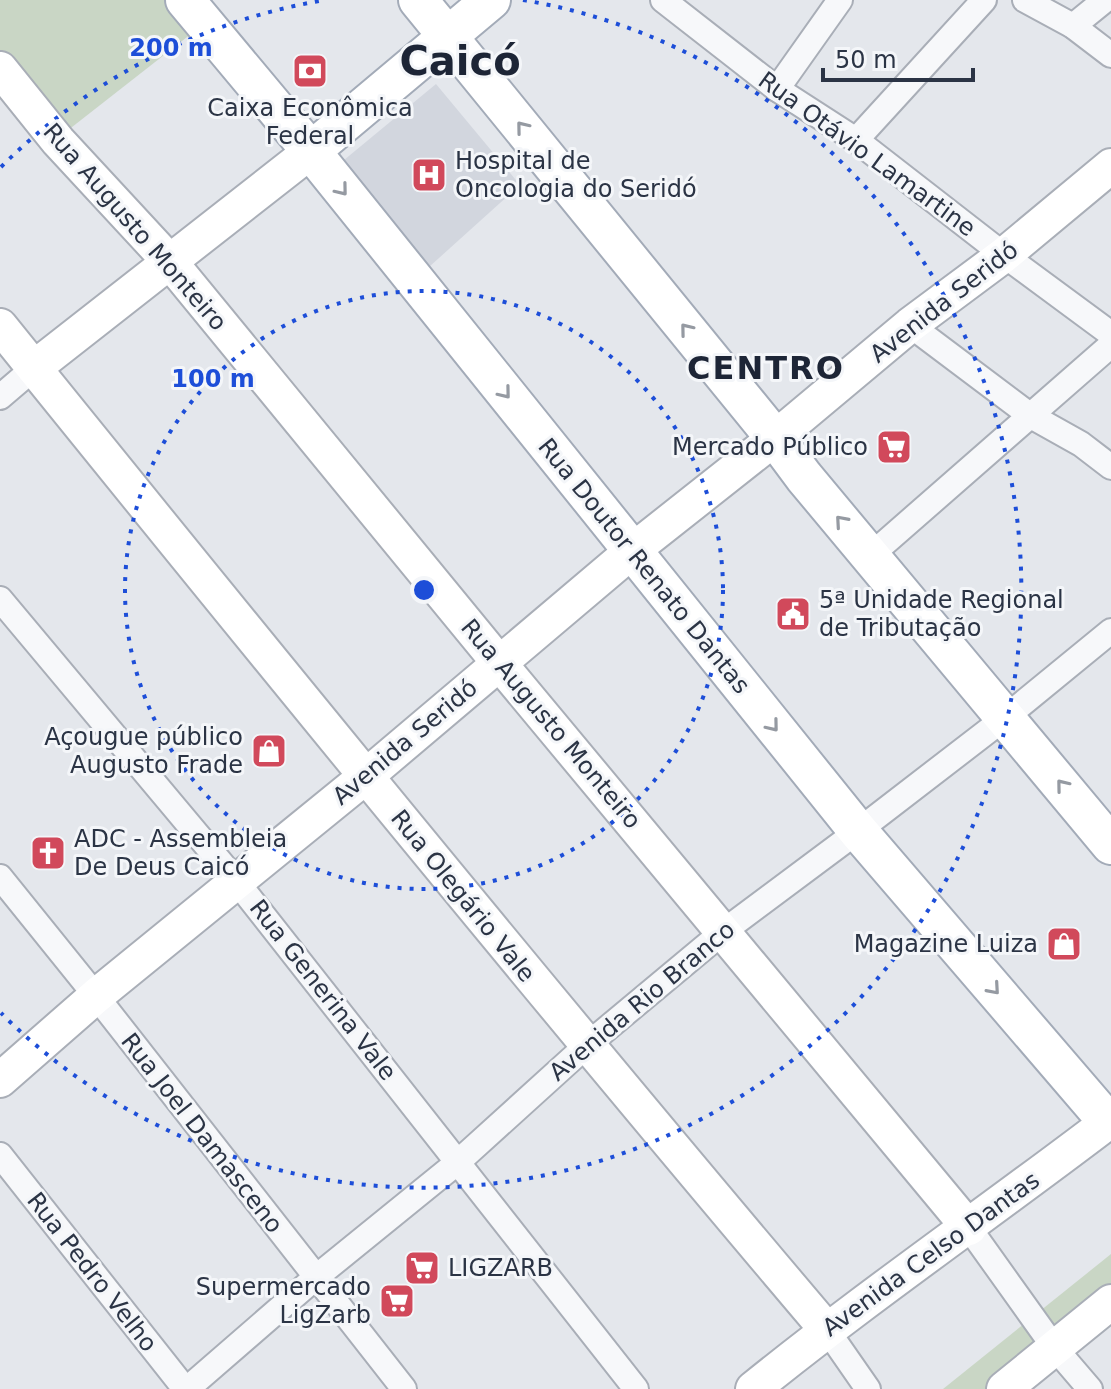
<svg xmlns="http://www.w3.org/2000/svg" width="1111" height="1389" viewBox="0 0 1111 1389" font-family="'DejaVu Sans',sans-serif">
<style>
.built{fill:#d2d6de}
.green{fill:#c9d6c5}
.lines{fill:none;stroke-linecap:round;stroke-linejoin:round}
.street-casing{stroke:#a9aeb7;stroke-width:28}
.secondary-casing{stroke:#a9aeb7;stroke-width:38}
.primary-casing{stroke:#a3abb8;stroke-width:42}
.street{stroke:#f7f8fa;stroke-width:24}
.secondary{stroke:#fff;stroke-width:34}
.primary{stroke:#fff;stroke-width:38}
.oneway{stroke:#959aa2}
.ring{fill:none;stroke:#1d4ed8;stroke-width:4;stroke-dasharray:4 8}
.labels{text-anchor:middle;stroke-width:6;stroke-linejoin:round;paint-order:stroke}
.poi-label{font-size:24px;fill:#2b3445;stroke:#f4f6f9;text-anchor:start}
.street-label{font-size:24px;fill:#2b3445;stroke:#f4f6f9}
.district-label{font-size:32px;font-weight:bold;letter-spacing:2px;fill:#1d2536;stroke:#f4f6f9}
.town-label{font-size:40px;font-weight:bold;fill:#1d2536;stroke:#f4f6f9}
.centre{fill:#1d4ed8;stroke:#f4f6f9;stroke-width:4}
.ring-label{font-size:24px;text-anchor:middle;font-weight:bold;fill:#1d4ed8;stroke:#f4f6f9;stroke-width:6;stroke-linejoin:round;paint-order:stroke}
</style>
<rect width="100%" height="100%" fill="#e4e7ec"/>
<polygon class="built" points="436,84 520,185 429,267 338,165"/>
<g class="green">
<polygon points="0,0 171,0 196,30 58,138 0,66"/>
<polygon points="1111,1254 1111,1299 998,1389 943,1389"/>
</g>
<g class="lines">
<defs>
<g id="street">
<polyline points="663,0 777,89 856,140 1004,255 1111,334"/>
<polyline points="1025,0 1073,26 1111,55"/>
<polyline points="1073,26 1105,0"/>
<polyline points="777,89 840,0"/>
<polyline points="856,140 984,0"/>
<polyline points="910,325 1031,416 1081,444 1111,467"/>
<polyline points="0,397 34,368"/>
<polyline points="871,555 1111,345"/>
<polyline points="0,599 237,882 636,1389"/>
<polyline points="0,877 96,996 404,1389"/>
<polyline points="0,1155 185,1389"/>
<polyline points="969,1228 1054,1347 1090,1389"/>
<polyline points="827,1330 868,1389"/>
<polyline points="187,1389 315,1278 458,1162 586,1046 724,931 858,831 1006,717 1111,631"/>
</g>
<g id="secondary">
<polyline points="0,69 58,141 170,262 500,664 969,1228"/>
<path d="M0 326C272 663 546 999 827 1330"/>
<polyline points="34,368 311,151"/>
<polyline points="0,1080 96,996 365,777 632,551 775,438 910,325 1004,255 1111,166"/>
<path d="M753 1389C868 1296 990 1212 1108 1122"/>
<polyline points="1004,1389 1111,1302"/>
</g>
<g id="primary">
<polyline points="185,0 311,151 858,831 1108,1122 1111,1120"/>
<polyline points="418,0 775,438 804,477 1111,845"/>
<polyline points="311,151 491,0"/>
</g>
</defs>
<use href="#street" class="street-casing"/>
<use href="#secondary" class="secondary-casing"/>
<use href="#primary" class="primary-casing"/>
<use href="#street" class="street"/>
<use href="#secondary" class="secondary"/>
<use href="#primary" class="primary"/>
</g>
<defs><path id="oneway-chevron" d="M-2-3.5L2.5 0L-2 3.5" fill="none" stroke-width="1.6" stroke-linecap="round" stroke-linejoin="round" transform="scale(2)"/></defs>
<g class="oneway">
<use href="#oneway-chevron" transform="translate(522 127) rotate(-129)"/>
<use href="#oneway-chevron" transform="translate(342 190) rotate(51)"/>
<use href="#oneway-chevron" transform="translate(686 329) rotate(-129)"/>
<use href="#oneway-chevron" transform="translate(505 393) rotate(51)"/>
<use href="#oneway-chevron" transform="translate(841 521) rotate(-131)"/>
<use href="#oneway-chevron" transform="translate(773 726) rotate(51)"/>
<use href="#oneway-chevron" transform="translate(1062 785) rotate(-129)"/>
<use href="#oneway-chevron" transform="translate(994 989) rotate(49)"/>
</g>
<g class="ring">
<circle cx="424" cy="590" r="299"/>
<path d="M1 167A598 598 0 0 1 325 0M523 0A598 598 0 1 1 1 1013"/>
</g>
<defs>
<symbol id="bank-square" viewBox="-11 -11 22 22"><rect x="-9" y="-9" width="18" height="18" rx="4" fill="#d1495b" stroke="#f4f6f9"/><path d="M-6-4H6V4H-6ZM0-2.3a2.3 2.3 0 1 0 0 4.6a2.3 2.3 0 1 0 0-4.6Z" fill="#fff"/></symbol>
<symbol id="hospital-square" viewBox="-11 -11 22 22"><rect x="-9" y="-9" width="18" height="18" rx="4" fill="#d1495b" stroke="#f4f6f9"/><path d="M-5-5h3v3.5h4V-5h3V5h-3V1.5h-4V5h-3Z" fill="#fff"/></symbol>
<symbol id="supermarket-square" viewBox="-11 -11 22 22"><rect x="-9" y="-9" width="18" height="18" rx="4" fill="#d1495b" stroke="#f4f6f9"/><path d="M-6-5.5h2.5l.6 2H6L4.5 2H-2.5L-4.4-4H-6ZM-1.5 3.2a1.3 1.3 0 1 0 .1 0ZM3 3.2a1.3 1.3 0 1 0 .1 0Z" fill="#fff"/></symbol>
<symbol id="civic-square" viewBox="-11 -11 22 22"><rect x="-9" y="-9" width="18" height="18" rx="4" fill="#d1495b" stroke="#f4f6f9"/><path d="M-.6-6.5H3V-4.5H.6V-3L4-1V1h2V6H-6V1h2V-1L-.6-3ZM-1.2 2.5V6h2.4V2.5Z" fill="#fff"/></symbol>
<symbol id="shop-square" viewBox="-11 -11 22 22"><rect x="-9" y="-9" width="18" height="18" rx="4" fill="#d1495b" stroke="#f4f6f9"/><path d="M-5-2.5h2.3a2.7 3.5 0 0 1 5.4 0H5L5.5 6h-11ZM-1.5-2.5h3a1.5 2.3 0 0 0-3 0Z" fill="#fff"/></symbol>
<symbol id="church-square" viewBox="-11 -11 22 22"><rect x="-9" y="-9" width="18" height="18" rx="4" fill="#d1495b" stroke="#f4f6f9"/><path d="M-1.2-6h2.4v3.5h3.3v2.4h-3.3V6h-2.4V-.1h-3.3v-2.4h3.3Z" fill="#fff"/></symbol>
</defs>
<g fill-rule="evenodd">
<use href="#bank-square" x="290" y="51" width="40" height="40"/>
<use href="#hospital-square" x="409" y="155" width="40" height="40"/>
<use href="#supermarket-square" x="874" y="427" width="40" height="40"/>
<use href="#civic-square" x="773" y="594" width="40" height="40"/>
<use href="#shop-square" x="249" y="731" width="40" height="40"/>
<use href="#church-square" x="28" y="833" width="40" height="40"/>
<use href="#shop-square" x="1044" y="924" width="40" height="40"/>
<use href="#supermarket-square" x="402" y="1248" width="40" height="40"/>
<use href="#supermarket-square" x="377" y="1281" width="40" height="40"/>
</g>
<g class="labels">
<g class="poi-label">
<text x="310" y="116" text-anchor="middle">Caixa Econômica<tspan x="310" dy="28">Federal</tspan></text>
<text x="455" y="169">Hospital de<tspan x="455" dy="28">Oncologia do Seridó</tspan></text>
<text x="868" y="455" text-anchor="end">Mercado Público</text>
<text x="819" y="608">5ª Unidade Regional<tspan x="819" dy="28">de Tributação</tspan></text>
<text x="243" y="745" text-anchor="end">Açougue público<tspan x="243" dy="28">Augusto Frade</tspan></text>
<text x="74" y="847">ADC - Assembleia<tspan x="74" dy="28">De Deus Caicó</tspan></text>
<text x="1038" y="952" text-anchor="end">Magazine Luiza</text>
<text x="448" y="1276">LIGZARB</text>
<text x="371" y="1295" text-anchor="end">Supermercado<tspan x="371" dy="28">LigZarb</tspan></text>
</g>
<g class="street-label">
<text transform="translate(867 154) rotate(36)" y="8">Rua Otávio Lamartine</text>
<text transform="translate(135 227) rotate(49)" y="8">Rua Augusto Monteiro</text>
<text transform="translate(944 302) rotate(-38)" y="8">Avenida Seridó</text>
<text transform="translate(644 566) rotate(51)" y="8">Rua Doutor Renato Dantas</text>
<text transform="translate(551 724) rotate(50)" y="8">Rua Augusto Monteiro</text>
<text transform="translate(405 742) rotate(-40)" y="8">Avenida Seridó</text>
<text transform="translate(463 896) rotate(51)" y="8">Rua Olegário Vale</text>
<text transform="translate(323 990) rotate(52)" y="8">Rua Generina Vale</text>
<text transform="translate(642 1001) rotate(-40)" y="8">Avenida Rio Branco</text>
<text transform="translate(202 1133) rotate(52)" y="8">Rua Joel Damasceno</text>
<text transform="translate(931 1254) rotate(-36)" y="8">Avenida Celso Dantas</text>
<text transform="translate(92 1272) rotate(52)" y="8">Rua Pedro Velho</text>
</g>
<g class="district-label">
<text x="766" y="379">CENTRO</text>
</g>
<g class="town-label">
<text x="460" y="75">Caicó</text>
</g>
</g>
<circle cx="424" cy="590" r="12" class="centre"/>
<g class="ring-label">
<text x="171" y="56">200 m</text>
<text x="213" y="387">100 m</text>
</g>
<path d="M823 68v12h150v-12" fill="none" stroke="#2b3445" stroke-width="4"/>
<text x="835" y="68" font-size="24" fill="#2b3445" stroke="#f4f6f9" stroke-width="6" paint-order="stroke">50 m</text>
</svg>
